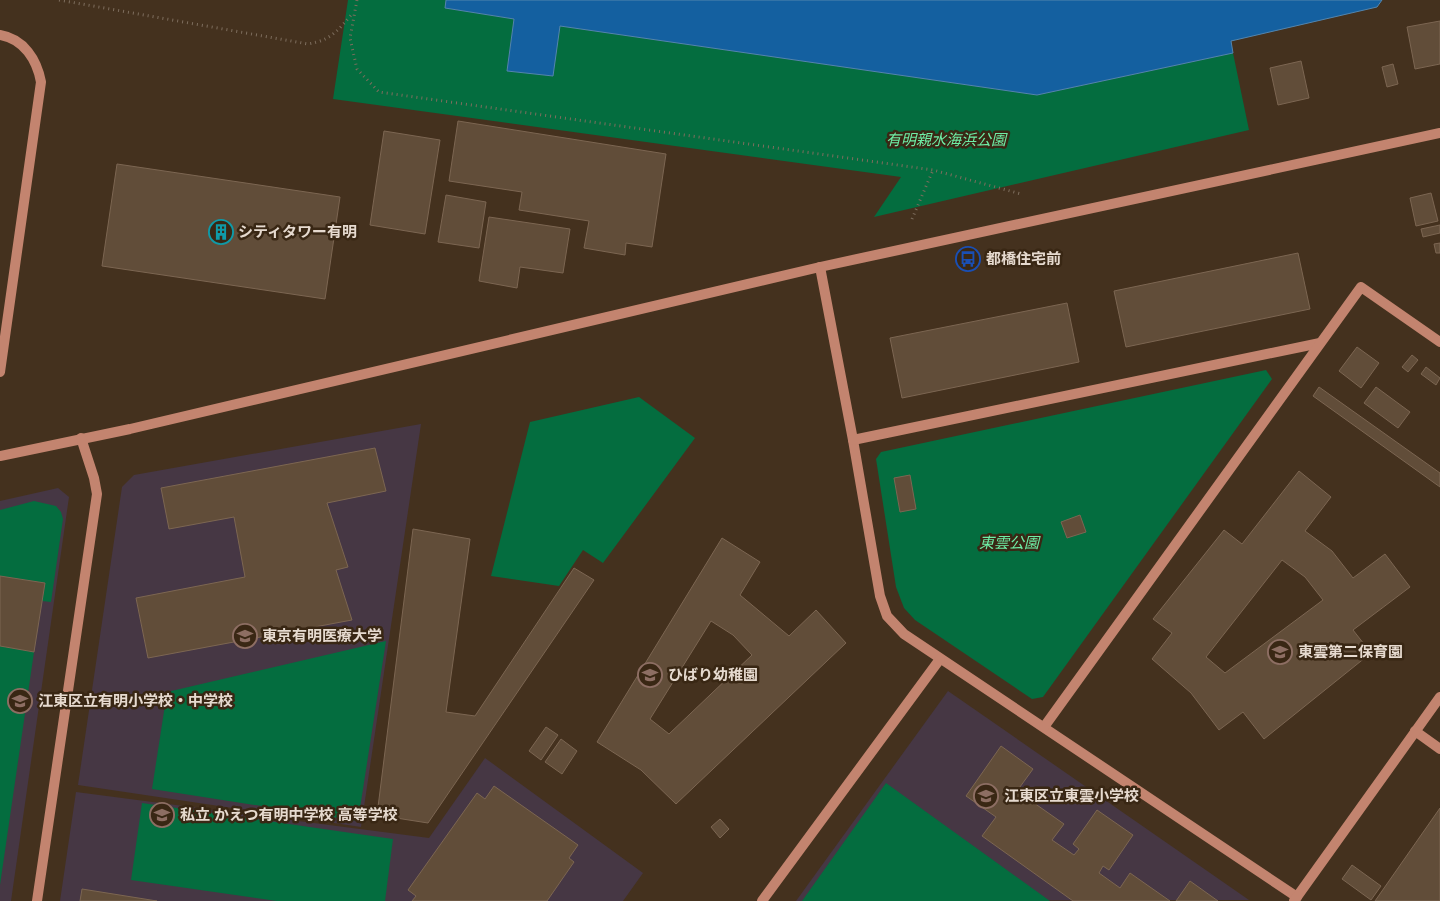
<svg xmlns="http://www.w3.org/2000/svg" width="1440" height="901" viewBox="0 0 1440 901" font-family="'PT Serif','Noto Sans JP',serif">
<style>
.education{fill:#463744}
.green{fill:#046d3f}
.water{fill:#1460a0;stroke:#5385ae}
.building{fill:#614d39;stroke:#7c6652;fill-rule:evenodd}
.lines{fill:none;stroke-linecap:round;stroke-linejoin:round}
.path{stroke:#7e6e5e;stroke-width:3;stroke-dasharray:1 4;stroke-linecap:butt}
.secondary{stroke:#c3846f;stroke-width:10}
.labels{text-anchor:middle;stroke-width:5;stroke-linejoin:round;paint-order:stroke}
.park-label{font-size:15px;font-style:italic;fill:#6eeea6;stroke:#392714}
.poi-label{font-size:15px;font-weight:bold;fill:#e6dacf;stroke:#392714;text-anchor:start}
</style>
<rect width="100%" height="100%" fill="#44311e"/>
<g class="education">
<polygon points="421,424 361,827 78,785 122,487 134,475"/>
<polygon points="58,488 69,497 11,901 0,901 0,501"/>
<polygon points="948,691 1249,900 796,901"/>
<polygon points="485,758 643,873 623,901 60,901 76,792 429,838"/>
</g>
<g class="green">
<polygon points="348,0 446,0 445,8 514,19 507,70 552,76 560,26 1037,95 1233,53 1249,130 874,217 901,177 333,99"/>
<polygon points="1266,370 1272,379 1043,697 1032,699 915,620 904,608 896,587 876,459 881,452"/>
<polygon points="639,397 695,438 603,563 583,550 559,586 491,576 530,422"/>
<polygon points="34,501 56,506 61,512 63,519 51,602 42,601 45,583 0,576 0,510"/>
<polygon points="386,641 358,821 152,789 167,692"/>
<polygon points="0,646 34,652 0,885"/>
<polygon points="886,783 1050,901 802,901"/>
<polygon points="142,803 393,839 385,901 277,901 131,880"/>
</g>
<polygon class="water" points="446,0 1382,0 1377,7 1231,41 1233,53 1037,95 560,26 553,76 507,71 514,19 445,8"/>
<g class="building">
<polygon points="1440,21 1440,64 1415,69 1407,27"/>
<polygon points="1301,61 1309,98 1278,105 1270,68"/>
<polygon points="1393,64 1398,84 1387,87 1382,67"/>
<polygon points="458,121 666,154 652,247 626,243 625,255 584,248 589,221 519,210 522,192 449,181"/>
<polygon points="384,131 440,140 425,234 370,225"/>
<polygon points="117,164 340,197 325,299 102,266"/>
<polygon points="1431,193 1438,221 1416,226 1410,198"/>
<polygon points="446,195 486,202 479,248 438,242"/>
<polygon points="489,217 570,229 563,273 520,267 517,288 479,281"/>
<polygon points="1440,225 1440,233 1423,237 1421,229"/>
<polygon points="1440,243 1440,253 1436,253 1434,244"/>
<polygon points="1298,253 1310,309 1126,347 1114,291"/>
<polygon points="1067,303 1079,362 902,398 890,338"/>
<polygon points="1357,347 1379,363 1361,388 1339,371"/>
<polygon points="1412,355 1418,360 1408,372 1402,367"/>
<polygon points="1426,367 1440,378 1436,385 1421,374"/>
<polygon points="1319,387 1440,473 1440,487 1313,396"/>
<polygon points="1376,387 1410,412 1398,428 1364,403"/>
<polygon points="375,448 386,491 327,503 348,567 336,570 352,620 148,658 136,598 245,577 234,517 169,529 161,488"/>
<path d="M1299 471 1331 497 1305 531 1332 551 1353 578 1385 554 1410 587 1353 630 1371 653 1264 739 1243 712 1219 730 1191 693 1152 659 1172 633 1153 619 1224 530 1242 544ZM1282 560 1305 577 1323 600 1225 673 1206 657Z"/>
<polygon points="910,475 916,509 900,512 894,478"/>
<polygon points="1080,515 1086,532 1067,538 1061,522"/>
<polygon points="413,529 470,539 446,712 475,716 574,568 594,580 428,823 377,815"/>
<path d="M722 538 760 562 740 595 789 636 816 610 846 643 676 804 641 770 597 742ZM711 621 733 635 752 655 669 734 650 719Z"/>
<polygon points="0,576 45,583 34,652 0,646"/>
<polygon points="546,727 558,735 541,760 529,751"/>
<polygon points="561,739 577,751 562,774 545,762"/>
<polygon points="1001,746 1033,769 1017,791 1064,824 1052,840 1074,855 1079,849 1073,844 1097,810 1133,835 1109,870 1103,866 1099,873 1120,888 1130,873 1170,901 1073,901 982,836 996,817 966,796"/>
<polygon points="494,786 578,845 569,858 574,862 547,901 412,901 416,896 408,890 477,793 485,799"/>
<polygon points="1440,808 1440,901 1375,901"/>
<polygon points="720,819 729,829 720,838 711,827"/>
<polygon points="1352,865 1381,886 1371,900 1342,879"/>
<polygon points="1190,881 1218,901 1176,901"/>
<polygon points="82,889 157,901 80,901"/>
</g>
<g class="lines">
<g class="path">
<path d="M59 0 308 44C332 40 338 30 353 13"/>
<polyline points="357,0 350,38 357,69 379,92 933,170 1021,194"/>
<polyline points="912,219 933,170"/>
</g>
<g class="secondary">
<path d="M0 35C24 39 37 60 41 82L0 372"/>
<polyline points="820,267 853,440 880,596 887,616 904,634 1297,897"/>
<polyline points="853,440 1320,343"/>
<polyline points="0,456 130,429 820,267 1440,133"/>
<polyline points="1044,727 1361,287 1440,342"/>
<polyline points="1415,731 1440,749"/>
<polyline points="37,901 97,494 94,478 81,438"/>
<polyline points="762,901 940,659"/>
<polyline points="1294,901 1440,697"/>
</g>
</g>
<defs>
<symbol id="building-ring" viewBox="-11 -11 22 22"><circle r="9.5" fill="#392714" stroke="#0f9aa8" stroke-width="1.5"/><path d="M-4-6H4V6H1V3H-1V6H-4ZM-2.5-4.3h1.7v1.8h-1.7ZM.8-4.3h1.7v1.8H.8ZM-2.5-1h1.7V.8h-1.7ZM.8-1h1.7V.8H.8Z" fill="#0f9aa8"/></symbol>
<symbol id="bus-ring" viewBox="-11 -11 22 22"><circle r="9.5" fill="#392714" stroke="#1a4fb4" stroke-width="1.5"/><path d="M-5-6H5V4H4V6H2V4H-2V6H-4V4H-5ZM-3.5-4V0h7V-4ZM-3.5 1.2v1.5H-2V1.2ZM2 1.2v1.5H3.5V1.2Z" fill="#1a4fb4"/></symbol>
<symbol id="university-ring" viewBox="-11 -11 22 22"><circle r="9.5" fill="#392714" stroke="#8d6e63" stroke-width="1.5"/><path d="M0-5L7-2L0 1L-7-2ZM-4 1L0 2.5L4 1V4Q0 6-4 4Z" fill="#8d6e63"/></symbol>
<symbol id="school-ring" viewBox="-11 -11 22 22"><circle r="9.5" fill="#392714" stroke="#8d6e63" stroke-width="1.5"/><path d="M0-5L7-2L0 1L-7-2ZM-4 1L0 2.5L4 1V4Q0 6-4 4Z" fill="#8d6e63"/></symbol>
</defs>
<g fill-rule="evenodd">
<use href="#building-ring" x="207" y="218" width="28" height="28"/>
<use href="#bus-ring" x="954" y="245" width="28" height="28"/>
<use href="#university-ring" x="231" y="622" width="28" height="28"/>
<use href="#school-ring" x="1266" y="638" width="28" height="28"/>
<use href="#school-ring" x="636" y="661" width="28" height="28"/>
<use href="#school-ring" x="6" y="687" width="28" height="28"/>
<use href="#school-ring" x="972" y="782" width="28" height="28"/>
<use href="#school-ring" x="148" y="801" width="28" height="28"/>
</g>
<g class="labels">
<g class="park-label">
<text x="946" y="145">有明親水海浜公園</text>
<text x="1009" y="548">東雲公園</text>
</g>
<g class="poi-label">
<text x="238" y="237">シティタワー有明</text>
<text x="986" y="264">都橋住宅前</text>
<text x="262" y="641">東京有明医療大学</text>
<text x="1298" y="657">東雲第二保育園</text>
<text x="668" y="680">ひばり幼稚園</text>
<text x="38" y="706">江東区立有明小学校・中学校</text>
<text x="1004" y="801">江東区立東雲小学校</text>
<text x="180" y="820">私立 かえつ有明中学校 高等学校</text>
</g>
</g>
</svg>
